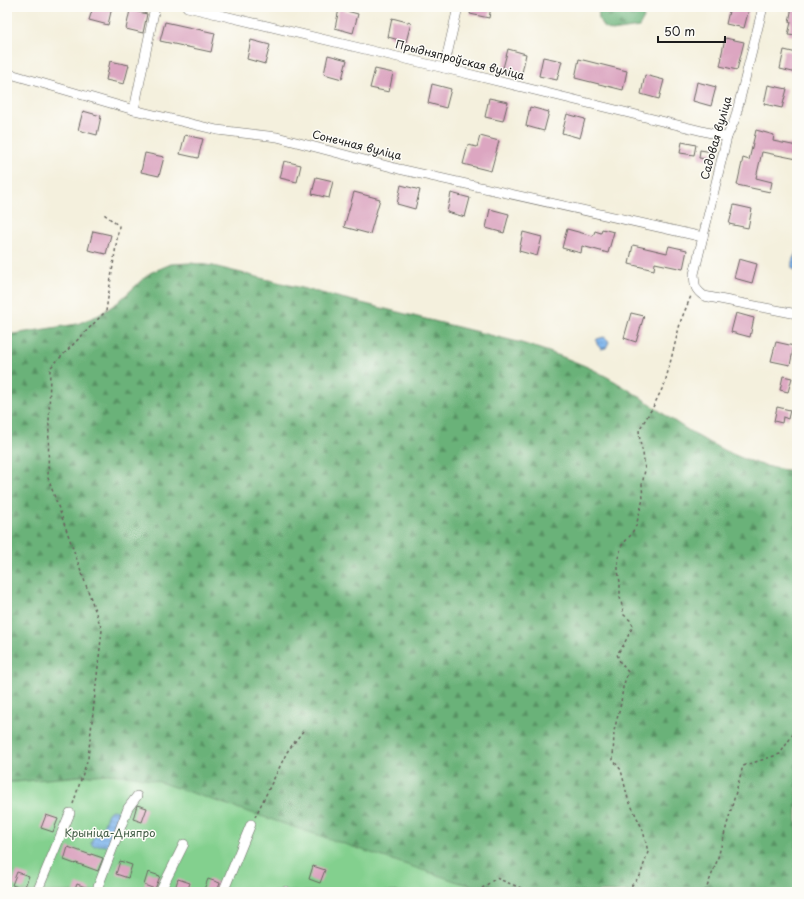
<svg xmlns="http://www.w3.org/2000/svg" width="804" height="899" viewBox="0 0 804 899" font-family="'Playpen Sans',sans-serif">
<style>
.forest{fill:url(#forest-firs);stroke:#43674a}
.garden{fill:#83d08e;stroke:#507655}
.water{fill:url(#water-rules);stroke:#4e6884}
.building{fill:#dca6c1}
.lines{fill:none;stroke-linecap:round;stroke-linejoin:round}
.street-casing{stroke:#686660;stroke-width:10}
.path{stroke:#686660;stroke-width:1.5;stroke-dasharray:3 3;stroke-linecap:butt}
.street{stroke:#fff;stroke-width:9}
.labels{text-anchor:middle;stroke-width:3;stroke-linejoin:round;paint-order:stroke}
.street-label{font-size:11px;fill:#1c1c1c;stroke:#fdfcf7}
.park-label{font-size:11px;fill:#405b44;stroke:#fdfcf7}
</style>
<defs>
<pattern id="forest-firs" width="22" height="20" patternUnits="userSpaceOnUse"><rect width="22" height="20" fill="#6ab279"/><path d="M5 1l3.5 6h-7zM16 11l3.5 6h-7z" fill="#569062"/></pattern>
<pattern id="water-rules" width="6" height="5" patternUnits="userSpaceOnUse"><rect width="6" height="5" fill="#7fb5ed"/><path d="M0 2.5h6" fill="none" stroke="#6d9bcb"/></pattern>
</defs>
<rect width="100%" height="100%" fill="#fdfcf7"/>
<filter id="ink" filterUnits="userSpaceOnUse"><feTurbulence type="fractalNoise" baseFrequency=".025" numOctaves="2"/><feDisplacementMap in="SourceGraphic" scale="8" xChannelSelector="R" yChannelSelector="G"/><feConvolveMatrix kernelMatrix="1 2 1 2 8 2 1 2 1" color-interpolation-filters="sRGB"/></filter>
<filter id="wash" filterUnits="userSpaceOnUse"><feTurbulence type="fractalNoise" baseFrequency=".012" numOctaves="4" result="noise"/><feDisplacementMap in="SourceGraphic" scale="16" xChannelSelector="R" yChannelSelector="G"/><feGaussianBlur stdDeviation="0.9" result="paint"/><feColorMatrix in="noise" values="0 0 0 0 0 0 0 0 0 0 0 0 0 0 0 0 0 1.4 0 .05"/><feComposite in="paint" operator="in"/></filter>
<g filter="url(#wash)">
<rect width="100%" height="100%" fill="#f4f0dd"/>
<g class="forest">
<polygon points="598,7 641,7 644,18 639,27 612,31 603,27 599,19"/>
<path d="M191 263 213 266 518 342C538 348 559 355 578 363 596 370 613 380 629 390 646 400 661 413 677 423 711 446 756 469 797 471V892H552L500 890 482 888 461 883 77 776C54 779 30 782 7 782V335L77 324 99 315 117 303 150 273 171 264Z"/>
</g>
<polygon class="garden" points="107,774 134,776 156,781 461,883 482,888 500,890 552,892 7,892 7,782 15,782 47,779"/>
<g class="water">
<path d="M797 252V269L794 270 792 268C791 262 793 257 797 252Z"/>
<path d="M604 337 608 340 609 342 606 348 601 349C598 346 595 342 597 339Z"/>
<path d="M112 810C115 811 117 810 118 813 123 818 112 842 107 846L101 845 93 846 91 843C93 835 100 831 104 824 107 818 106 813 112 810Z"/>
</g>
<g id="blocks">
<g class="building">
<polygon points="93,7 112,7 108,25 89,20"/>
<polygon points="472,7 491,7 489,18 470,14"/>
<polygon points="730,7 739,7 749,9 744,28 726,24"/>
<polygon points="792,7 797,7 797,36 788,35 791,22 789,22"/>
<polygon points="339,9 358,14 353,33 335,28"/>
<polygon points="130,10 147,14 143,33 126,29"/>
<polygon points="392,18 411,23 406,42 388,37"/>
<polygon points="165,22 215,33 211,52 160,41"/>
<polygon points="725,38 744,42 737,70 720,66 722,57 721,57"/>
<polygon points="251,40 270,45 265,64 247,59"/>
<polygon points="508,49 526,54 522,73 503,68"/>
<polygon points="784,50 797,53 797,73 780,69"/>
<polygon points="328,55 347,60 342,79 324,74"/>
<polygon points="543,57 562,61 557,80 539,76"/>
<polygon points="579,59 627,71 623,90 575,78"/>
<polygon points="110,61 129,65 124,84 106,80"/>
<polygon points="375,69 393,73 389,92 370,88"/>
<polygon points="645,75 664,80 659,99 641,94"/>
<polygon points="697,82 716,87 711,106 693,101"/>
<polygon points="432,84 451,89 446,108 428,103"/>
<polygon points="768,85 787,89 782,108 764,104"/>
<polygon points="489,98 508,102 503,121 485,117"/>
<polygon points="530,107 549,112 544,131 526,126"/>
<polygon points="83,111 101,116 97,135 78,130"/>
<polygon points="567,114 585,119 580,138 562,133"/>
<polygon points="756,130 774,135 773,141 797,146 797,159 762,152 756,178 772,182 770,192 737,185 743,158 749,160"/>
<polygon points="185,135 203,139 198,158 180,154"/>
<polygon points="480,136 499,141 491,171 463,164 468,145 477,147"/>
<polygon points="682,142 696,145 694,155 680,153"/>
<polygon points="700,150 712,152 711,160 699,158"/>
<polygon points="145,153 164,157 159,176 141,172"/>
<polygon points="284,161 301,165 297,182 280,178"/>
<polygon points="316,177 333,181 329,198 312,194"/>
<polygon points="401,185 420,190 415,209 397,204"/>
<polygon points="354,192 380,199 370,234 344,227"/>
<polygon points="451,193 470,198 465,217 447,212"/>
<polygon points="734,205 752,209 748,228 729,224"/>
<polygon points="490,209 509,214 504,233 486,228"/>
<polygon points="567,229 593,236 595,231 601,233 602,229 614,232 608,253 582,246 581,253 562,248"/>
<polygon points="93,231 111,235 106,254 88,250"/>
<polygon points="523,232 542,237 537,256 519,251"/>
<polygon points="633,245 667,253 669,246 687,250 683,269 655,263 654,270 629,264"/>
<polygon points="739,259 757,264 752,283 734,278"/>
<polygon points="631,313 644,316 636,342 624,338"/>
<polygon points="736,313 754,318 750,337 731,332"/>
<polygon points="776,342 794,346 790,365 771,361"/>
<polygon points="783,376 792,378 788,392 780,390"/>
<polygon points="777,407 790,410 788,419 783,417 782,423 774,421"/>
<polygon points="137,805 147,808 142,822 133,819"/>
<polygon points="46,815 58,819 53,832 41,828"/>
<polygon points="68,847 91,855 91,854 103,858 98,871 76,863 75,864 64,860"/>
<polygon points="120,861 132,865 128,878 116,874"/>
<polygon points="313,866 325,870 320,883 309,879"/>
<polygon points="17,872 29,876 24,889 12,885"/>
<polygon points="148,872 160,876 155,889 144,885"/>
<polygon points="178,879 190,883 187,892 174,892"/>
<polygon points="208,879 220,883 217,892 203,892"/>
<polygon points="77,884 91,889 90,892 74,892"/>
<polygon points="231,887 242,891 242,892 229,892"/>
</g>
</g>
</g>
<g filter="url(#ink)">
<use href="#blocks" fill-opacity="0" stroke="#686660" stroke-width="1"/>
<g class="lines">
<defs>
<g id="street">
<polyline points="187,7 444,68 727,137"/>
<path d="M763 7 735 119 727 137 694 274C695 285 694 289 704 296L797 314"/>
<polyline points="444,68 458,7"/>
<polyline points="7,73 134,110 217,130 277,137 399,169 703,237"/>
<polyline points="134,110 155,7"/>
<polyline points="37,892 70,813"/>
<polyline points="96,892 128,808 137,796"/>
<polyline points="160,892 184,844"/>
<polyline points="223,892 251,824"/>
<polyline points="285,892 286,891"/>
</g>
</defs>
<use href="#street" class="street-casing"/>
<g class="path">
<polyline points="73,804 88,758 102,630 48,478 50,368 106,311 119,226 104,214"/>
<polyline points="255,817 287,752 303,731"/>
<polyline points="477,892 496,878 531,892"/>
<polyline points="630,892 632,885 640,876 648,852 643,830 628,799 621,770 613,760 614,731 621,703 623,687 628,672 620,662 617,654 623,646 633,626 631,621 624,615 620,597 620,582 618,571 618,558 622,545 630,536 636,526 643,499 642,485 645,470 643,453 640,442 639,430 653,407 665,383 681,320 691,296"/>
<polyline points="705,892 717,861 743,766 780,754 797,728"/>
</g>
<use href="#street" class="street"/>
</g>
</g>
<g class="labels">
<g class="street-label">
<text transform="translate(460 60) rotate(14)" y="4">Прыдняпроўская вуліца</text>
<text transform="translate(716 138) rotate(-74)" y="4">Садовая вуліца</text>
<text transform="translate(357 145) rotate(14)" y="4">Сонечная вуліца</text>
</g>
<g class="park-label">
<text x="110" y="837">Крыніца-Дняпро</text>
</g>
</g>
<rect width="804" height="899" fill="none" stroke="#fdfcf7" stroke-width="24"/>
<path d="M658 36v6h67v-6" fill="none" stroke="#1c1c1c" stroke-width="2"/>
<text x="664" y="36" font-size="12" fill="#1c1c1c" stroke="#fdfcf7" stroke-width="3" paint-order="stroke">50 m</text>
</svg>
